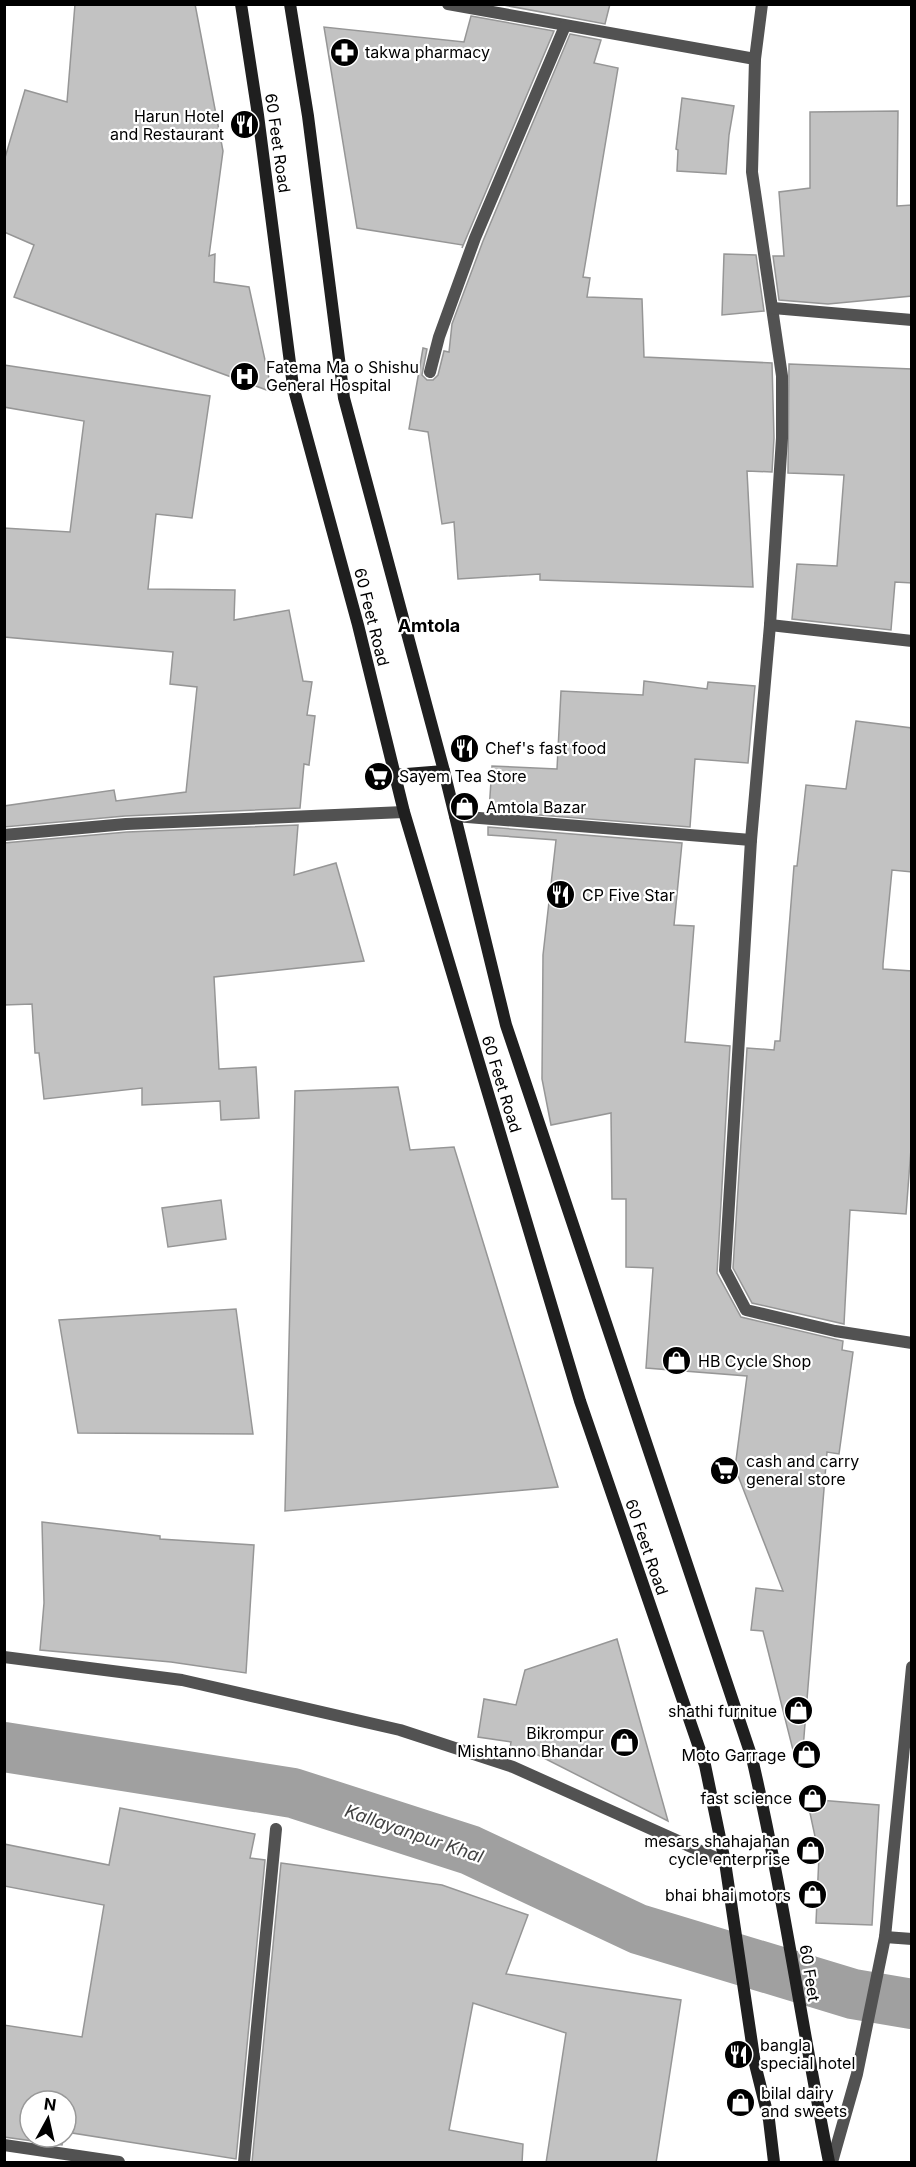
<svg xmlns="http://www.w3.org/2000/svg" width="916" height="2167" viewBox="0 0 916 2167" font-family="Inter,sans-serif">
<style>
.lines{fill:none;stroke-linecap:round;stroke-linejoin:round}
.canal{stroke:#a0a0a0;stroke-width:50}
.building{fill:#c2c2c2;stroke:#969696;stroke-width:1.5}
.street{stroke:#525252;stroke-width:12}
.secondary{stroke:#1f1f1f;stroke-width:12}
.labels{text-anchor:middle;stroke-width:4.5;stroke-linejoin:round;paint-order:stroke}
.poi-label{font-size:16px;fill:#000;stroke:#fff;text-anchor:start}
.street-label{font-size:16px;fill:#000;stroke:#fff}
.neighbourhood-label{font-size:18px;font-weight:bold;fill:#000;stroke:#fff}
.water-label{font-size:18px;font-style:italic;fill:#414141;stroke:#fff}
</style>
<rect width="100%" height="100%" fill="#fff"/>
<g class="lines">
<polyline class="canal" points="4,1747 293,1793 470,1850 638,1929 853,1994 912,2004"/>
</g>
<g class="building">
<polygon points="75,4 195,4 223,151 209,256 215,254 214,282 249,287 272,392 14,297 34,245 4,232 4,161 25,90 67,102"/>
<polygon points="498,4 610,4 605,24"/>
<polygon points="471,16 554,31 462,248 463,245 357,228 324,27 464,42"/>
<polygon points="570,34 601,40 594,63 618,68 583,277 590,278 587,297 642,299 644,357 772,363 774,438 772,472 747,471 753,587 540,580 540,574 458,579 454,522 442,524 428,432 409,429 423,348 427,349 422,375 427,380 433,380 438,375 444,351 449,352 452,324 483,241"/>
<polygon points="682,98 734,106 729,135 726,174 677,171 678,150 676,149"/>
<polygon points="898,111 897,206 912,205 912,296 828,304 779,300 773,256 784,256 779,192 810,188 810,112"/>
<polygon points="724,254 756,255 764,311 722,315"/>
<polygon points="789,364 912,369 912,583 895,582 891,630 792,619 797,564 837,566 844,475 788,473"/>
<polygon points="4,365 210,396 192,518 156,514 148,589 235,590 234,620 289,610 303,681 312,682 307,715 315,716 309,765 304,764 300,808 125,816 4,827 4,806 114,790 116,801 186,792 197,687 170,684 173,652 4,637 4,528 70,532 84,421 4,407"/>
<polygon points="644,681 707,689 708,682 755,686 748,763 695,759 690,827 489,811 492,766 557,769 561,691 643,695"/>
<polygon points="856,721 912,728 912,872 892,870 883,964 883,969 912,971 912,1136 906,1214 850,1210 844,1324 752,1303 733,1268 747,1048 774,1050 775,1041 780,1041 794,866 797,866 806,785 846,789"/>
<polygon points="298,825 294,875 336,863 364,961 214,977 219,1069 256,1067 259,1118 221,1120 220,1101 142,1105 142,1088 44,1099 39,1053 35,1053 32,1004 4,1005 4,843 127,832"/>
<polygon points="488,827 682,843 674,925 694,926 685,1042 730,1046 717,1273 741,1317 843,1341 842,1350 853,1352 839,1454 827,1452 802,1761 796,1762 763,1631 751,1630 756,1588 783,1591 735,1468 747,1376 646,1368 653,1268 626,1267 626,1199 612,1199 611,1113 551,1125 542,1079 543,955 556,840 488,835"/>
<polygon points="398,1087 410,1150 454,1147 558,1487 285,1511 295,1091"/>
<polygon points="221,1200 226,1239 168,1247 162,1208"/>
<polygon points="236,1309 253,1434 78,1433 59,1320"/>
<polygon points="42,1522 160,1536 160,1539 254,1545 246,1673 171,1662 40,1650 44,1603"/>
<polygon points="617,1639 668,1821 532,1752 510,1748 511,1742 478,1737 484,1699 516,1705 525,1670"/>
<polygon points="807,1799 879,1805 872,1925 816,1923 819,1855"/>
<polygon points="120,1808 255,1834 250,1858 265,1860 236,2159 66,2132 66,2101 30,2101 30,2137 64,2137 62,2145 4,2137 4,2025 82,2037 104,1905 4,1886 4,1844 109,1865"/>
<polygon points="281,1863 442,1885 528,1915 506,1974 681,2000 656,2163 546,2163 566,2033 473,2003 449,2130 523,2144 522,2163 252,2162"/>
</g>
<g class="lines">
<g class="street">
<polyline points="448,4 755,59"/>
<polyline points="762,4 755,59 752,172 782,376 782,438 770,625 751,840 725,1270 746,1310 835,1331 912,1343"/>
<polyline points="773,308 912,320"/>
<polyline points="430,372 439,337 475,238 565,26"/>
<polyline points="770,625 912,641"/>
<polyline points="455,816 751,840"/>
<polyline points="4,835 126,824 404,812"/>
<polyline points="4,1657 182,1680 400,1730 513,1767 725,1862"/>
<polyline points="885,1937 912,1939"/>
<polyline points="4,2145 119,2162"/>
<polyline points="244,2162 276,1829"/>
<polyline points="832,2162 857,2074 885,1937 912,1667"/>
</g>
<g class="secondary">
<polyline points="241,4 258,115 293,386 358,625 404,812 580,1401 705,1765 725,1862 755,2064 769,2120 774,2162"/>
<path d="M290 4 308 116 344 398 444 771 506 1025 752 1758C783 1892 802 2028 829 2162"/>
<polyline points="394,775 444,771"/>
</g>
</g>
<defs>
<symbol id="pharmacy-disc" viewBox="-11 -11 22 22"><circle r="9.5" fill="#000" stroke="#fff"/><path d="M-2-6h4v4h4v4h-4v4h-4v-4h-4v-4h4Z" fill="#fff"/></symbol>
<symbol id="restaurant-disc" viewBox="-11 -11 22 22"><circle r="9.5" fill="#000" stroke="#fff"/><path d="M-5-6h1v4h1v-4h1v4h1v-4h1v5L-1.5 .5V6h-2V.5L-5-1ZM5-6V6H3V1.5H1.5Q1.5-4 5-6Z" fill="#fff"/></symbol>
<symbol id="hospital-disc" viewBox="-11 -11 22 22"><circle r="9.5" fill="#000" stroke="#fff"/><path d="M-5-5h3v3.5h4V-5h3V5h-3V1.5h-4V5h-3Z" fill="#fff"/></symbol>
<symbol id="supermarket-disc" viewBox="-11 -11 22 22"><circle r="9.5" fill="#000" stroke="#fff"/><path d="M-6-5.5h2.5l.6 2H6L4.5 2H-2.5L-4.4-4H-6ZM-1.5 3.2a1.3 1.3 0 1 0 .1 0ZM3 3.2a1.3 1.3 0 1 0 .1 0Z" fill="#fff"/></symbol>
<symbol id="shop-disc" viewBox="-11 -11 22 22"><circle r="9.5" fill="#000" stroke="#fff"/><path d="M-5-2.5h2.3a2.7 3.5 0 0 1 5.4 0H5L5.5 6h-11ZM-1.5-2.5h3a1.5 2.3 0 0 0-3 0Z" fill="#fff"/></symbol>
</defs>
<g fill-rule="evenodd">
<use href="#pharmacy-disc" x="328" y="36" width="33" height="33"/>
<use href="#restaurant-disc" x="228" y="108" width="33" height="33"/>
<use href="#hospital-disc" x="228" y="360" width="33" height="33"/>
<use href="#restaurant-disc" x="448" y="732" width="33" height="33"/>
<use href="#supermarket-disc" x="362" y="760" width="33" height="33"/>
<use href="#shop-disc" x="448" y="790" width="33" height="33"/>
<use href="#restaurant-disc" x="544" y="878" width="33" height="33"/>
<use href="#shop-disc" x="660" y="1344" width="33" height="33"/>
<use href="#supermarket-disc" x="708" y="1454" width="33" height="33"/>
<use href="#shop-disc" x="782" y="1694" width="33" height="33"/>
<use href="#shop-disc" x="608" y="1726" width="33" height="33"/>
<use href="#shop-disc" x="790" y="1738" width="33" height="33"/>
<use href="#shop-disc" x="796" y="1782" width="33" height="33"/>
<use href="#shop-disc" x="794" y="1834" width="33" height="33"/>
<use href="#shop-disc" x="796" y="1878" width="33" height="33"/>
<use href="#restaurant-disc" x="722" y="2038" width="33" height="33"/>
<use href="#shop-disc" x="724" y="2086" width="33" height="33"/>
</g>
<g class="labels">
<g class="poi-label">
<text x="365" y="58">takwa pharmacy</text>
<text x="224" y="122" text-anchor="end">Harun Hotel<tspan x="224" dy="18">and Restaurant</tspan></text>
<text x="266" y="373">Fatema Ma o Shishu<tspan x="266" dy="18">General Hospital</tspan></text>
<text x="485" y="754">Chef's fast food</text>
<text x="399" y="782">Sayem Tea Store</text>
<text x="486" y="813">Amtola Bazar</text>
<text x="582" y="901">CP Five Star</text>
<text x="698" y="1367">HB Cycle Shop</text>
<text x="746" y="1467">cash and carry<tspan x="746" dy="18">general store</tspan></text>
<text x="777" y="1717" text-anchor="end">shathi furnitue</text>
<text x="604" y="1739" text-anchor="end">Bikrompur<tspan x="604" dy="18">Mishtanno Bhandar</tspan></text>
<text x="786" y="1761" text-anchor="end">Moto Garrage</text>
<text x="792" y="1804" text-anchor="end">fast science</text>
<text x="790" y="1847" text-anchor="end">mesars shahajahan<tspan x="790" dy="18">cycle enterprise</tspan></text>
<text x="791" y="1901" text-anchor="end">bhai bhai motors</text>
<text x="760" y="2051">bangla<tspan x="760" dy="18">special hotel</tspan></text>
<text x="761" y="2099">bilal dairy<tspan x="761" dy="18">and sweets</tspan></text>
</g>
<g class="street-label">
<text transform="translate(278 143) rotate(82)" y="6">60 Feet Road</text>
<text transform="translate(372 617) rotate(76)" y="6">60 Feet Road</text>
<text transform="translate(502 1084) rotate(73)" y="6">60 Feet Road</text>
<text transform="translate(647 1547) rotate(71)" y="6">60 Feet Road</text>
<text transform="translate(810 1973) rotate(81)" y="6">60 Feet</text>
</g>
<g class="neighbourhood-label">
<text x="429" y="632">Amtola</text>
</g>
<g class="water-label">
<text transform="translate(414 1834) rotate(19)" y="6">Kallayanpur Khal</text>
</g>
</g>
<rect width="916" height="2167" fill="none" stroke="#000000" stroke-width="12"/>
<g transform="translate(48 2119) rotate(8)"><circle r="28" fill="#ffffff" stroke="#999999" stroke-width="1.5"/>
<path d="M0-4.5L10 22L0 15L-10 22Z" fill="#000000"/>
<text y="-9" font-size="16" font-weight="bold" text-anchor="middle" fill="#000000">N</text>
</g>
</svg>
